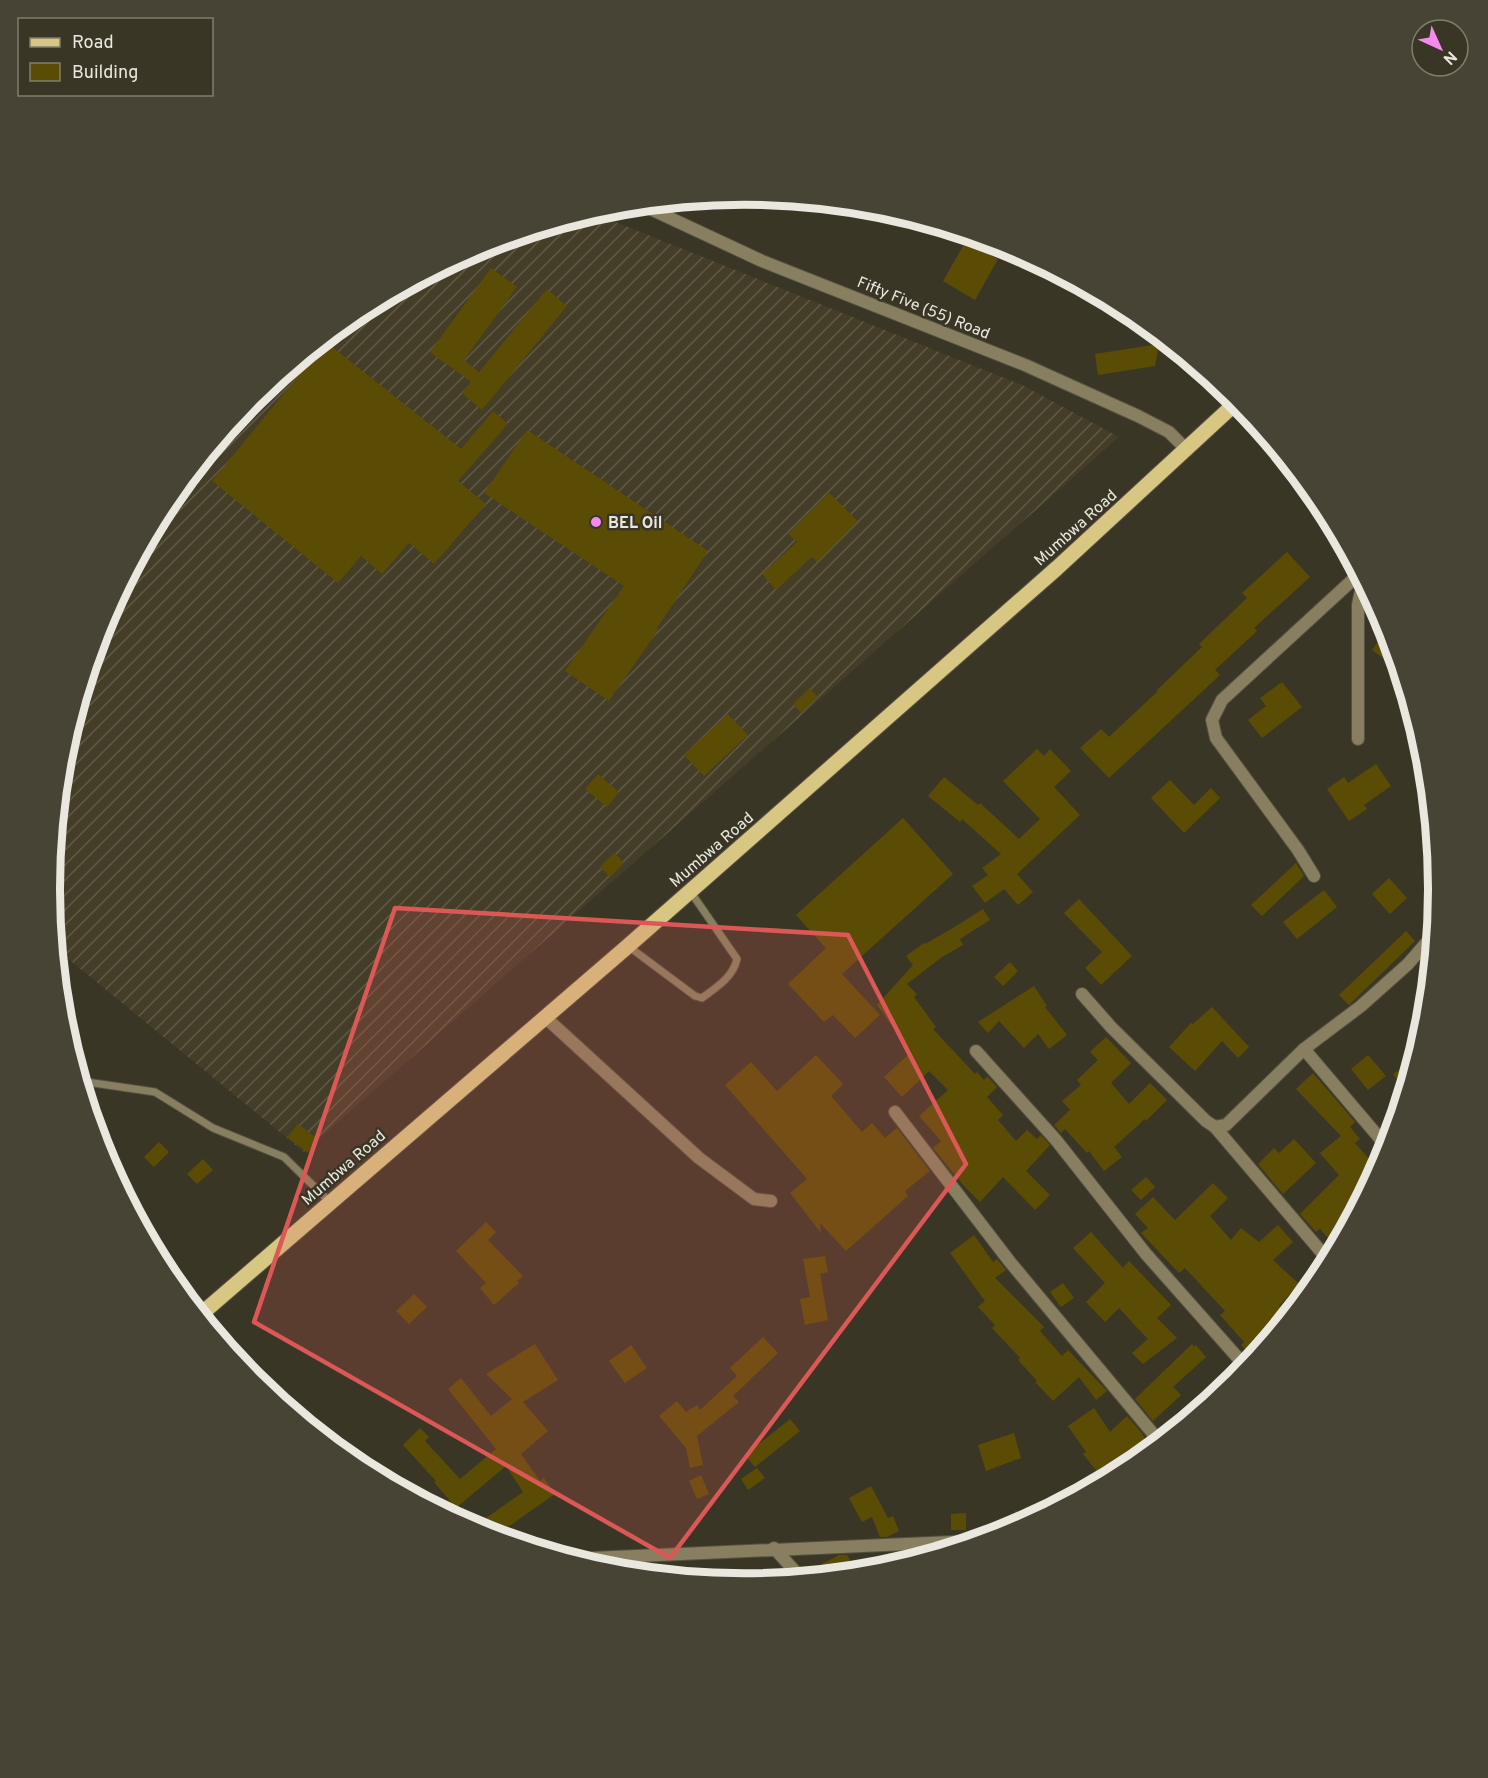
<svg xmlns="http://www.w3.org/2000/svg" width="1488" height="1778" viewBox="0 0 1488 1778" font-family="Overpass,sans-serif">
<style>
.industrial{fill:url(#industrial-furrows)}
.building{fill:#5b4c05}
.lines{fill:none;stroke-linecap:round;stroke-linejoin:round}
.service-casing{stroke:#565243;stroke-width:9}
.minor-casing{stroke:#565243;stroke-width:14}
.primary-casing{stroke:#565243;stroke-width:17}
.service{stroke:#877f5f;stroke-width:7}
.minor{stroke:#877f5f;stroke-width:12}
.primary{stroke:#d8c683;stroke-width:15}
.marked{fill:#db5856;fill-opacity:0.2;stroke:#db5856;stroke-width:4.5;stroke-linejoin:round}
.poi-dot{fill:#f589ef;stroke:#3a3626;stroke-width:2}
.labels{text-anchor:middle;stroke-width:5;stroke-linejoin:round;paint-order:stroke}
.street-label{font-size:16px;fill:#eae8de;stroke:#3a3626}
.poi-label{font-size:16px;font-weight:bold;fill:#eae8de;stroke:#3a3626;text-anchor:start}
.rim{fill:none;stroke:#eae8de;stroke-width:8}
</style>
<defs>
<pattern id="industrial-furrows" width="10" height="10" patternUnits="userSpaceOnUse" patternTransform="scale(1.5)"><rect width="10" height="10" fill="#443d27"/><path d="M-1 1l2-2M0 10L10 0M9 11l2-2" fill="none" stroke="#5f5946"/></pattern>
</defs>
<rect width="100%" height="100%" fill="#3a3626"/>
<polygon class="industrial" points="593,213 1022,385 1119,437 304,1152 55,948 50,889 63,753 103,623 167,503 253,398 358,311 479,247"/>
<g class="building">
<polygon points="966,241 998,259 975,300 943,281"/>
<polygon points="491,268 517,287 464,360 479,372 547,289 567,306 482,410 462,393 471,382 430,352"/>
<polygon points="326,342 461,449 493,411 508,424 458,481 486,504 434,564 409,543 382,574 361,556 338,583 212,481"/>
<polygon points="1159,344 1155,366 1098,375 1095,354"/>
<polygon points="527,430 708,551 657,628 659,629 609,701 565,671 624,586 484,493"/>
<polygon points="829,493 858,521 817,562 812,557 776,590 762,574 797,542 788,534"/>
<polygon points="1287,552 1310,577 1254,628 1257,631 1215,670 1220,675 1109,778 1080,748 1101,729 1109,737 1158,691 1157,690 1202,647 1199,644 1247,598 1242,593"/>
<polygon points="1387,629 1393,647 1400,671 1372,650"/>
<polygon points="1282,682 1302,707 1262,738 1248,720 1266,706 1260,698"/>
<polygon points="810,688 818,697 801,713 793,704"/>
<polygon points="728,714 748,735 704,776 684,755"/>
<polygon points="1037,749 1044,756 1050,749 1071,771 1054,787 1080,815 1017,874 1033,892 1018,905 1004,889 985,903 972,886 988,875 982,868 1001,854 962,819 960,822 928,796 944,777 978,805 980,803 1019,839 1040,819 1003,781"/>
<polygon points="1376,764 1391,786 1364,805 1367,809 1349,821 1327,789 1344,777 1348,783"/>
<polygon points="598,774 619,792 607,807 585,789"/>
<polygon points="1170,780 1194,805 1211,788 1220,798 1184,833 1151,798"/>
<polygon points="903,818 953,874 842,974 880,1015 855,1038 833,1015 824,1022 788,984 826,948 796,915"/>
<polygon points="614,853 624,863 610,877 600,867"/>
<polygon points="1296,863 1304,876 1262,916 1251,905"/>
<polygon points="1389,878 1407,898 1390,914 1372,894"/>
<polygon points="1324,890 1337,907 1297,939 1283,922"/>
<polygon points="1079,899 1132,956 1101,985 1085,968 1102,952 1064,913"/>
<polygon points="983,909 990,920 960,939 963,945 942,957 907,984 917,994 914,997 936,1027 933,1029 975,1074 977,1072 984,1080 987,1076 997,1087 987,1097 1003,1115 998,1120 1016,1141 1027,1130 1037,1139 1041,1135 1050,1145 1026,1171 1050,1195 1035,1210 1003,1177 980,1202 964,1186 933,1148 941,1141 919,1116 948,1090 929,1071 902,1097 884,1077 911,1052 877,1005 913,965 906,956 924,943 925,944 953,928"/>
<polygon points="1406,931 1415,941 1349,1005 1339,995"/>
<polygon points="1010,962 1018,971 1003,986 994,977"/>
<polygon points="1034,986 1047,1006 1045,1007 1067,1035 1049,1049 1038,1034 1024,1048 999,1021 988,1033 978,1022"/>
<polygon points="1212,1007 1249,1047 1238,1058 1222,1041 1195,1071 1169,1047 1191,1023 1193,1024"/>
<polygon points="1106,1037 1131,1063 1111,1083 1129,1104 1150,1083 1167,1100 1146,1121 1145,1119 1114,1147 1122,1157 1104,1171 1089,1151 1087,1153 1065,1129 1061,1133 1054,1125 1070,1110 1062,1101 1081,1085 1077,1080 1098,1060 1090,1052"/>
<polygon points="816,1055 843,1084 831,1096 862,1132 872,1123 885,1138 897,1128 930,1171 905,1191 908,1196 846,1251 820,1223 821,1233 790,1193 807,1179 725,1085 751,1062 777,1091"/>
<polygon points="1368,1055 1386,1076 1368,1090 1351,1069"/>
<polygon points="1415,1059 1408,1082 1405,1091 1393,1074"/>
<polygon points="1313,1073 1355,1122 1350,1127 1360,1139 1355,1143 1378,1169 1336,1247 1320,1229 1316,1232 1300,1214 1339,1175 1320,1153 1341,1136 1296,1089"/>
<polygon points="298,1124 318,1139 308,1153 287,1137"/>
<polygon points="1294,1139 1316,1163 1283,1194 1258,1164 1274,1148 1279,1153"/>
<polygon points="159,1142 169,1152 154,1167 144,1157"/>
<polygon points="203,1159 213,1170 197,1184 187,1174"/>
<polygon points="1146,1177 1155,1187 1141,1200 1131,1190"/>
<polygon points="1213,1183 1228,1198 1210,1216 1231,1240 1241,1228 1259,1242 1278,1225 1293,1242 1273,1260 1299,1284 1279,1306 1287,1313 1274,1327 1276,1330 1254,1358 1241,1345 1244,1342 1220,1315 1225,1311 1185,1268 1179,1273 1141,1233 1148,1228 1135,1214 1153,1197 1175,1220"/>
<polygon points="486,1222 496,1232 488,1240 523,1276 517,1281 519,1283 494,1305 480,1288 486,1283 456,1251"/>
<polygon points="1091,1232 1123,1268 1129,1261 1171,1305 1157,1318 1177,1338 1143,1364 1132,1353 1148,1339 1142,1333 1119,1308 1105,1322 1086,1302 1105,1283 1073,1248"/>
<polygon points="974,1235 993,1262 997,1259 1006,1270 995,1278 1044,1327 1040,1331 1062,1356 1068,1350 1107,1391 1096,1400 1079,1377 1053,1401 1035,1382 1037,1381 1018,1360 1020,1358 992,1328 995,1325 978,1307 985,1301 950,1253"/>
<polygon points="825,1256 828,1272 820,1274 828,1320 805,1325 800,1299 810,1297 803,1259"/>
<polygon points="1063,1283 1074,1298 1061,1307 1050,1292"/>
<polygon points="414,1294 427,1307 409,1324 396,1311"/>
<polygon points="763,1337 778,1353 733,1396 739,1402 697,1436 703,1465 690,1468 686,1448 659,1416 677,1401 686,1412 697,1405 700,1410 737,1376 730,1368"/>
<polygon points="535,1344 558,1380 523,1402 548,1431 521,1454 540,1481 544,1478 555,1494 495,1536 478,1530 450,1516 463,1507 476,1525 523,1492 506,1466 456,1508 434,1482 436,1481 403,1445 420,1428 429,1437 425,1441 460,1479 496,1449 448,1389 461,1378 491,1416 512,1399 486,1374"/>
<polygon points="1192,1344 1194,1347 1196,1345 1206,1357 1173,1387 1181,1395 1153,1421 1135,1399"/>
<polygon points="631,1345 647,1368 625,1383 609,1361"/>
<polygon points="1094,1408 1110,1432 1127,1416 1141,1432 1149,1446 1126,1460 1130,1467 1104,1480 1083,1454 1086,1452 1068,1426"/>
<polygon points="790,1419 800,1431 755,1467 745,1455"/>
<polygon points="1014,1433 1021,1458 986,1471 978,1445"/>
<polygon points="757,1468 765,1478 748,1490 741,1479"/>
<polygon points="701,1475 709,1494 697,1499 689,1481"/>
<polygon points="871,1486 888,1518 893,1516 899,1531 887,1537 880,1537 872,1517 862,1522 849,1498"/>
<polygon points="1015,1511 1047,1511 1015,1528"/>
<polygon points="966,1513 966,1530 951,1530 951,1514"/>
<polygon points="839,1555 847,1555 855,1569 846,1573 809,1577 807,1572"/>
</g>
<g class="lines">
<defs>
<g id="service">
<path d="M628 946 695 996 702 998C717 987 733 977 737 959L690 891"/>
<polyline points="80,1081 155,1092 213,1128 284,1157 330,1202"/>
</g>
<g id="minor">
<polyline points="642,205 762,261 1025,365 1138,416 1169,432 1187,450"/>
<polyline points="1233,406 1274,445"/>
<polyline points="1358,739 1358,605 1363,580"/>
<polyline points="1314,876 1298,850 1216,738 1212,720 1222,700 1359,574"/>
<polyline points="1082,994 1111,1027 1206,1121 1215,1127 1226,1125 1304,1049 1361,1006 1408,964 1434,934"/>
<polyline points="545,1017 699,1158 754,1199 771,1201"/>
<polyline points="1304,1049 1388,1148"/>
<polyline points="976,1051 1056,1140 1146,1254 1246,1367"/>
<polyline points="895,1112 1010,1262 1160,1442"/>
<polyline points="1215,1127 1329,1261"/>
<polyline points="774,1548 801,1578"/>
<polyline points="570,1559 974,1541"/>
</g>
<polyline id="primary" points="200,1315 628,946 1057,568 1238,401"/>
</defs>
<use href="#service" class="service-casing"/>
<use href="#minor" class="minor-casing"/>
<use href="#primary" class="primary-casing"/>
<use href="#service" class="service"/>
<use href="#minor" class="minor"/>
<use href="#primary" class="primary"/>
</g>
<path class="marked" d="M395 908 848 935 966 1164 670 1558 254 1322Z"/>
<circle class="poi-dot" cx="596" cy="522" r="6"/>
<g class="labels">
<g class="street-label">
<text transform="translate(924 307) rotate(22)" y="6">Fifty Five (55) Road</text>
<text transform="translate(1075 527) rotate(-42)" y="6">Mumbwa Road</text>
<text transform="translate(711 849) rotate(-41)" y="6">Mumbwa Road</text>
<text transform="translate(343 1167) rotate(-41)" y="6">Mumbwa Road</text>
</g>
<g class="poi-label">
<text x="608" y="528">BEL Oil</text>
</g>
</g>
<path d="M0 0H1488V1778H0ZM60 889a684 684 0 1 1 1368 0a684 684 0 1 1-1368 0Z" fill="#484435" fill-rule="evenodd"/>
<path class="rim" d="M60 889a684 684 0 1 1 1368 0a684 684 0 1 1-1368 0Z"/>
<rect x="18" y="18" width="195" height="78" fill="#3a3626" stroke="#807d70" stroke-width="1.5"/>
<rect x="30" y="38" width="30" height="9" fill="#d8c683" stroke="#807d70" stroke-width="1.5"/>
<text x="72" y="48" font-size="18" fill="#eae8de">Road</text>
<rect x="30" y="63" width="30" height="18" fill="#5b4c05" stroke="#807d70" stroke-width="1.5"/>
<text x="72" y="78" font-size="18" fill="#eae8de">Building</text>
<g transform="translate(1440 48) rotate(135)"><circle r="28" fill="#3a3626" stroke="#807d70" stroke-width="1.5"/>
<path d="M0-4.5L10 22L0 15L-10 22Z" fill="#f589ef"/>
<text y="-9" font-size="16" font-weight="bold" text-anchor="middle" fill="#eae8de">N</text>
</g>
</svg>
